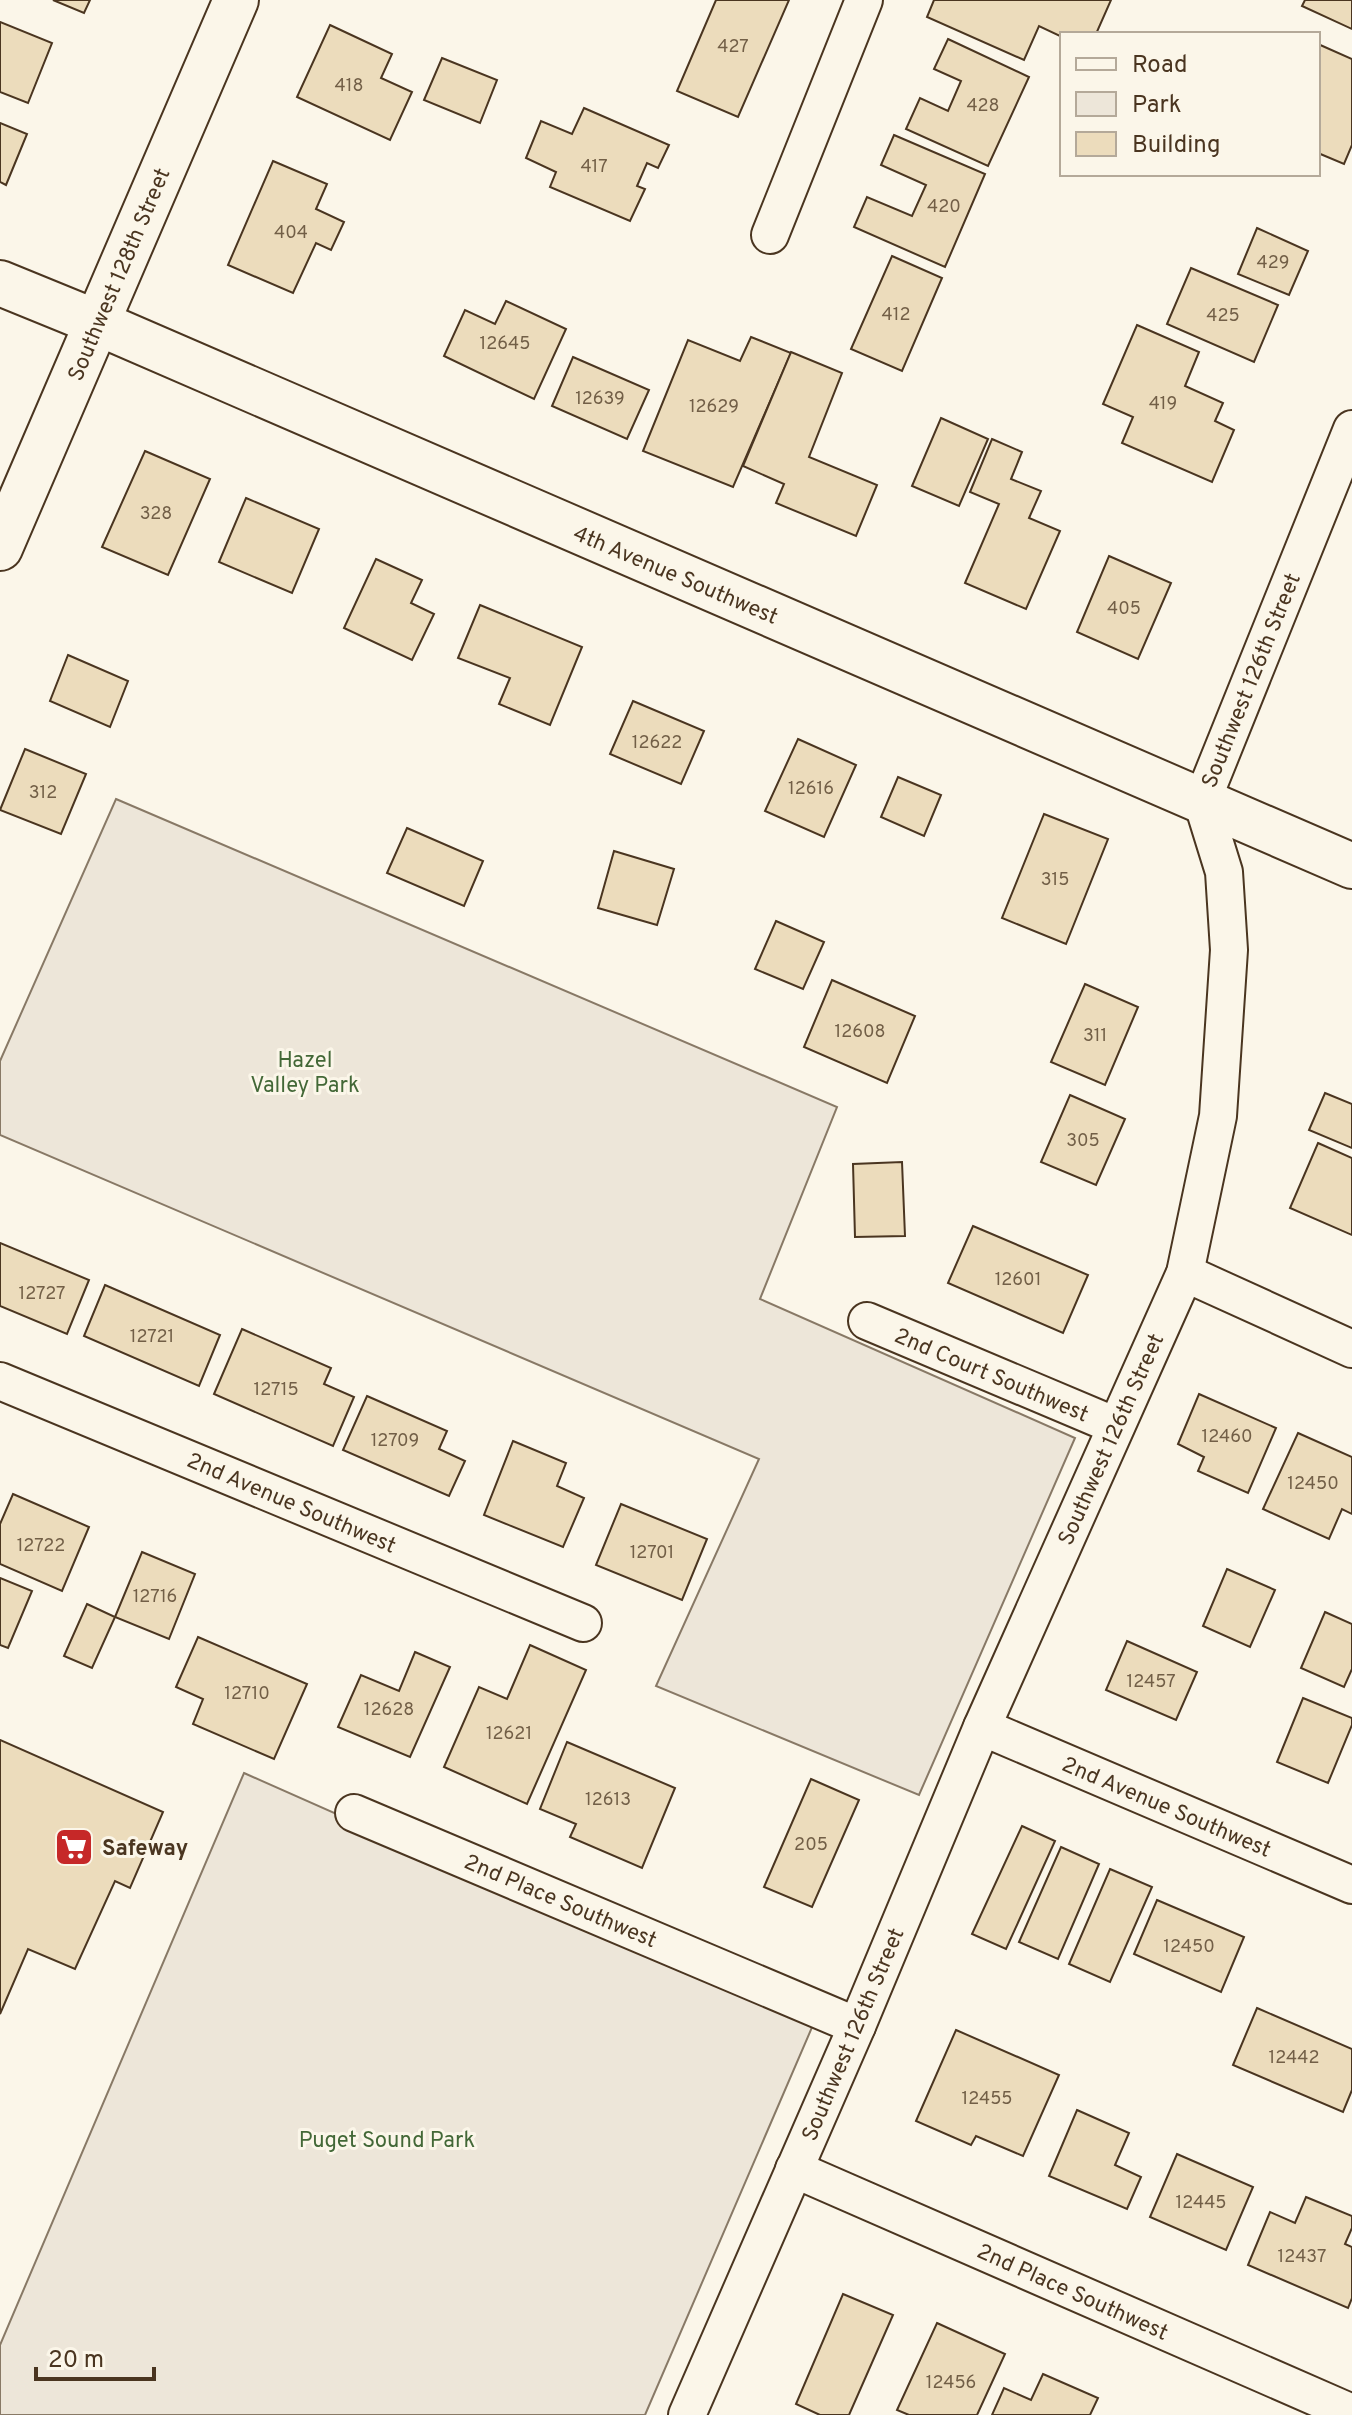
<svg xmlns="http://www.w3.org/2000/svg" width="1352" height="2415" viewBox="0 0 1352 2415" font-family="Overpass,sans-serif">
<style>
.green{fill:#ede6d9;stroke:#887966;stroke-width:2}
.building{fill:#ecdcbc;stroke:#4a3520;stroke-width:2}
.lines{fill:none;stroke-linecap:round;stroke-linejoin:round}
.street-casing{stroke:#4a3520;stroke-width:40}
.secondary-casing{stroke:#4a3520;stroke-width:48}
.street{stroke:#fbf6e9;stroke-width:36}
.secondary{stroke:#fbf6e9;stroke-width:44}
.labels{text-anchor:middle;stroke-width:6;stroke-linejoin:round;paint-order:stroke}
.number-label{font-size:18px;fill:#725f47}
.street-label{font-size:22px;fill:#4a3520;stroke:#fbf6e9}
.park-label{font-size:22px;fill:#436837;stroke:#fbf6e9}
.poi-label{font-size:22px;font-weight:bold;fill:#4a3520;stroke:#fbf6e9;text-anchor:start}
</style>
<rect width="100%" height="100%" fill="#fbf6e9"/>
<g class="green">
<polygon points="116,799 837,1107 760,1299 1075,1438 919,1795 656,1686 759,1459 0,1135 0,1061"/>
<polygon points="244,1773 813,2025 645,2415 0,2415 0,2345"/>
</g>
<g class="building">
<polygon points="53,0 90,0 84,13"/>
<polygon points="716,0 789,0 738,117 677,91"/>
<polygon points="934,0 1111,0 1096,34 1062,34 1062,37 1039,26 1024,60 927,17"/>
<polygon points="1305,0 1352,0 1352,29 1302,6"/>
<polygon points="0,22 52,43 28,103 0,92"/>
<polygon points="330,25 392,54 381,78 412,92 390,140 297,97"/>
<polygon points="948,39 1029,77 988,166 906,129 920,98 948,111 961,81 934,69"/>
<polygon points="1318,44 1352,59 1352,145 1344,164 1318,153"/>
<polygon points="442,58 497,80 480,123 424,100"/>
<polygon points="584,108 669,145 658,168 647,163 637,186 645,189 630,221 550,187 556,172 526,158 541,121 572,134"/>
<polygon points="0,123 27,134 6,185 0,182"/>
<polygon points="894,135 985,174 945,267 854,227 867,197 912,216 926,185 881,165"/>
<polygon points="273,161 327,184 316,209 344,222 331,250 316,243 293,293 228,265"/>
<polygon points="1257,228 1308,251 1289,295 1238,274"/>
<polygon points="892,256 942,278 902,371 851,349"/>
<polygon points="1191,268 1278,305 1254,362 1167,324"/>
<polygon points="506,301 566,329 534,399 444,356 465,310 495,324"/>
<polygon points="1137,325 1199,352 1185,386 1223,403 1215,421 1234,430 1212,482 1122,443 1133,417 1103,404"/>
<polygon points="751,337 791,353 733,487 643,451 688,340 740,361"/>
<polygon points="791,352 842,373 809,457 877,485 856,536 776,503 784,484 743,466"/>
<polygon points="573,357 649,390 627,439 552,406"/>
<polygon points="941,418 988,439 959,506 912,486"/>
<polygon points="992,439 1022,452 1011,479 1041,491 1029,518 1060,531 1026,609 965,583 999,504 970,492"/>
<polygon points="145,451 210,479 168,575 102,547"/>
<polygon points="246,498 319,529 292,593 219,562"/>
<polygon points="1109,556 1171,583 1138,659 1077,632"/>
<polygon points="376,559 422,580 411,603 434,614 412,660 344,628"/>
<polygon points="480,605 582,647 550,725 499,704 510,678 458,658"/>
<polygon points="68,655 128,681 110,727 50,701"/>
<polygon points="633,701 704,731 681,784 610,754"/>
<polygon points="798,739 856,765 824,837 765,811"/>
<polygon points="25,749 86,774 61,834 0,810"/>
<polygon points="898,777 941,795 924,836 881,817"/>
<polygon points="1044,814 1108,839 1066,944 1002,918"/>
<polygon points="407,828 483,861 464,906 387,873"/>
<polygon points="614,851 674,869 657,925 598,908"/>
<polygon points="776,921 824,942 803,989 755,969"/>
<polygon points="832,980 915,1016 887,1083 804,1047"/>
<polygon points="1085,984 1138,1007 1105,1085 1051,1062"/>
<polygon points="1325,1093 1352,1104 1352,1148 1309,1130"/>
<polygon points="1070,1095 1125,1119 1096,1185 1041,1162"/>
<polygon points="1318,1143 1352,1158 1352,1235 1290,1208"/>
<polygon points="902,1162 905,1236 855,1237 853,1164"/>
<polygon points="973,1226 1088,1275 1063,1333 948,1283"/>
<polygon points="0,1243 89,1280 67,1334 0,1306"/>
<polygon points="105,1285 220,1335 199,1386 84,1336"/>
<polygon points="242,1329 331,1368 324,1384 354,1397 333,1446 214,1394"/>
<polygon points="1199,1394 1276,1428 1248,1493 1198,1471 1204,1457 1178,1444"/>
<polygon points="367,1396 447,1431 439,1449 465,1461 449,1496 343,1450"/>
<polygon points="1298,1433 1352,1457 1352,1514 1342,1509 1329,1539 1263,1509"/>
<polygon points="513,1441 566,1463 557,1486 584,1498 563,1547 484,1515"/>
<polygon points="13,1494 89,1527 62,1591 0,1564 0,1524"/>
<polygon points="621,1504 707,1539 682,1600 596,1565"/>
<polygon points="142,1552 195,1574 169,1639 115,1617"/>
<polygon points="1227,1569 1275,1590 1250,1647 1203,1626"/>
<polygon points="0,1578 32,1591 8,1648 0,1645"/>
<polygon points="87,1604 115,1617 92,1668 64,1656"/>
<polygon points="1325,1612 1352,1624 1352,1669 1344,1687 1301,1668"/>
<polygon points="198,1637 307,1684 274,1759 193,1724 203,1699 176,1687"/>
<polygon points="1127,1641 1197,1672 1176,1720 1106,1690"/>
<polygon points="530,1645 586,1670 527,1804 444,1767 479,1687 507,1699"/>
<polygon points="415,1652 450,1667 410,1757 338,1727 361,1675 399,1691"/>
<polygon points="1303,1698 1352,1718 1352,1725 1328,1783 1277,1762"/>
<polygon points="0,1740 163,1812 130,1888 115,1881 75,1969 28,1949 0,2014"/>
<polygon points="567,1742 675,1788 642,1868 570,1837 576,1824 540,1809"/>
<polygon points="811,1779 859,1800 812,1907 764,1887"/>
<polygon points="1022,1826 1055,1841 1006,1949 972,1934"/>
<polygon points="1061,1847 1099,1864 1058,1959 1019,1942"/>
<polygon points="1110,1869 1152,1887 1110,1982 1069,1964"/>
<polygon points="1157,1900 1244,1937 1221,1992 1134,1954"/>
<polygon points="1257,2008 1352,2049 1352,2090 1343,2112 1233,2065"/>
<polygon points="956,2030 1059,2075 1023,2156 976,2136 971,2145 916,2121"/>
<polygon points="1077,2110 1129,2133 1115,2165 1141,2177 1127,2209 1049,2176"/>
<polygon points="1177,2154 1253,2187 1226,2250 1150,2217"/>
<polygon points="1306,2197 1352,2216 1352,2228 1345,2244 1352,2247 1352,2298 1348,2308 1248,2265 1270,2212 1295,2223"/>
<polygon points="843,2294 893,2315 849,2415 820,2415 796,2404"/>
<polygon points="937,2323 1005,2354 977,2415 909,2415 897,2410"/>
<polygon points="1043,2374 1098,2398 1090,2415 992,2415 1004,2388 1031,2400"/>
</g>
<g class="lines">
<defs>
<g id="street">
<polyline points="770,235 864,0"/>
<polyline points="1185,1273 1352,1349"/>
<polyline points="867,1321 1116,1426"/>
<polyline points="0,1381 583,1623"/>
<polyline points="982,1727 1352,1885"/>
<polyline points="354,1813 857,2026"/>
<polyline points="794,2169 1352,2413"/>
<polyline points="687,2415 857,2026 982,1727 1185,1273 1218,1116 1229,950 1224,872 1202,801 1352,429"/>
</g>
<g id="secondary">
<polyline points="0,283 98,323 1352,866"/>
<polyline points="0,548 236,0"/>
</g>
</defs>
<use href="#street" class="street-casing"/>
<use href="#secondary" class="secondary-casing"/>
<use href="#street" class="street"/>
<use href="#secondary" class="secondary"/>
</g>
<defs>
<symbol id="supermarket-square" viewBox="-11 -11 22 22"><rect x="-9" y="-9" width="18" height="18" rx="4" fill="#c62828" stroke="#fbf6e9"/><path d="M-6-5.5h2.5l.6 2H6L4.5 2H-2.5L-4.4-4H-6ZM-1.5 3.2a1.3 1.3 0 1 0 .1 0ZM3 3.2a1.3 1.3 0 1 0 .1 0Z" fill="#fff"/></symbol>
</defs>
<g fill-rule="evenodd">
<use href="#supermarket-square" x="52" y="1825" width="44" height="44"/>
</g>
<g class="labels">
<g class="number-label">
<text x="733" y="52">427</text>
<text x="349" y="91">418</text>
<text x="983" y="111">428</text>
<text x="594" y="172">417</text>
<text x="944" y="212">420</text>
<text x="291" y="238">404</text>
<text x="1273" y="268">429</text>
<text x="896" y="320">412</text>
<text x="1223" y="321">425</text>
<text x="505" y="349">12645</text>
<text x="600" y="404">12639</text>
<text x="1163" y="409">419</text>
<text x="714" y="412">12629</text>
<text x="156" y="519">328</text>
<text x="1124" y="614">405</text>
<text x="657" y="748">12622</text>
<text x="811" y="794">12616</text>
<text x="43" y="798">312</text>
<text x="1055" y="885">315</text>
<text x="860" y="1037">12608</text>
<text x="1095" y="1041">311</text>
<text x="1083" y="1146">305</text>
<text x="1018" y="1285">12601</text>
<text x="42" y="1299">12727</text>
<text x="152" y="1342">12721</text>
<text x="276" y="1395">12715</text>
<text x="1227" y="1442">12460</text>
<text x="395" y="1446">12709</text>
<text x="1313" y="1489">12450</text>
<text x="41" y="1551">12722</text>
<text x="652" y="1558">12701</text>
<text x="155" y="1602">12716</text>
<text x="1151" y="1687">12457</text>
<text x="247" y="1699">12710</text>
<text x="389" y="1715">12628</text>
<text x="509" y="1739">12621</text>
<text x="608" y="1805">12613</text>
<text x="811" y="1850">205</text>
<text x="1189" y="1952">12450</text>
<text x="1294" y="2063">12442</text>
<text x="987" y="2104">12455</text>
<text x="1201" y="2208">12445</text>
<text x="1302" y="2262">12437</text>
<text x="951" y="2388">12456</text>
</g>
<g class="street-label">
<text transform="translate(118 274) rotate(-67)" y="8">Southwest 128th Street</text>
<text transform="translate(676 574) rotate(23)" y="8">4th Avenue Southwest</text>
<text transform="translate(1250 680) rotate(-68)" y="8">Southwest 126th Street</text>
<text transform="translate(992 1374) rotate(23)" y="8">2nd Court Southwest</text>
<text transform="translate(1110 1439) rotate(-66)" y="8">Southwest 126th Street</text>
<text transform="translate(292 1502) rotate(23)" y="8">2nd Avenue Southwest</text>
<text transform="translate(1167 1806) rotate(23)" y="8">2nd Avenue Southwest</text>
<text transform="translate(561 1900) rotate(23)" y="8">2nd Place Southwest</text>
<text transform="translate(852 2034) rotate(-67)" y="8">Southwest 126th Street</text>
<text transform="translate(1073 2291) rotate(24)" y="8">2nd Place Southwest</text>
</g>
<g class="park-label">
<text x="305" y="1067">Hazel<tspan x="305" dy="25">Valley Park</tspan></text>
<text x="387" y="2147">Puget Sound Park</text>
</g>
<g class="poi-label">
<text x="102" y="1855">Safeway</text>
</g>
</g>
<rect x="1060" y="32" width="260" height="144" fill="#fbf6e9" stroke="#b4a999" stroke-width="2"/>
<rect x="1076" y="58" width="40" height="12" fill="#fbf6e9" stroke="#b4a999" stroke-width="2"/>
<text x="1132" y="72" font-size="24" fill="#4a3520">Road</text>
<rect x="1076" y="92" width="40" height="24" fill="#ede6d9" stroke="#b4a999" stroke-width="2"/>
<text x="1132" y="112" font-size="24" fill="#4a3520">Park</text>
<rect x="1076" y="132" width="40" height="24" fill="#ecdcbc" stroke="#b4a999" stroke-width="2"/>
<text x="1132" y="152" font-size="24" fill="#4a3520">Building</text>
<path d="M36 2367v12h118v-12" fill="none" stroke="#4a3520" stroke-width="4"/>
<text x="48" y="2367" font-size="24" fill="#4a3520" stroke="#fbf6e9" stroke-width="6" paint-order="stroke">20 m</text>
</svg>
